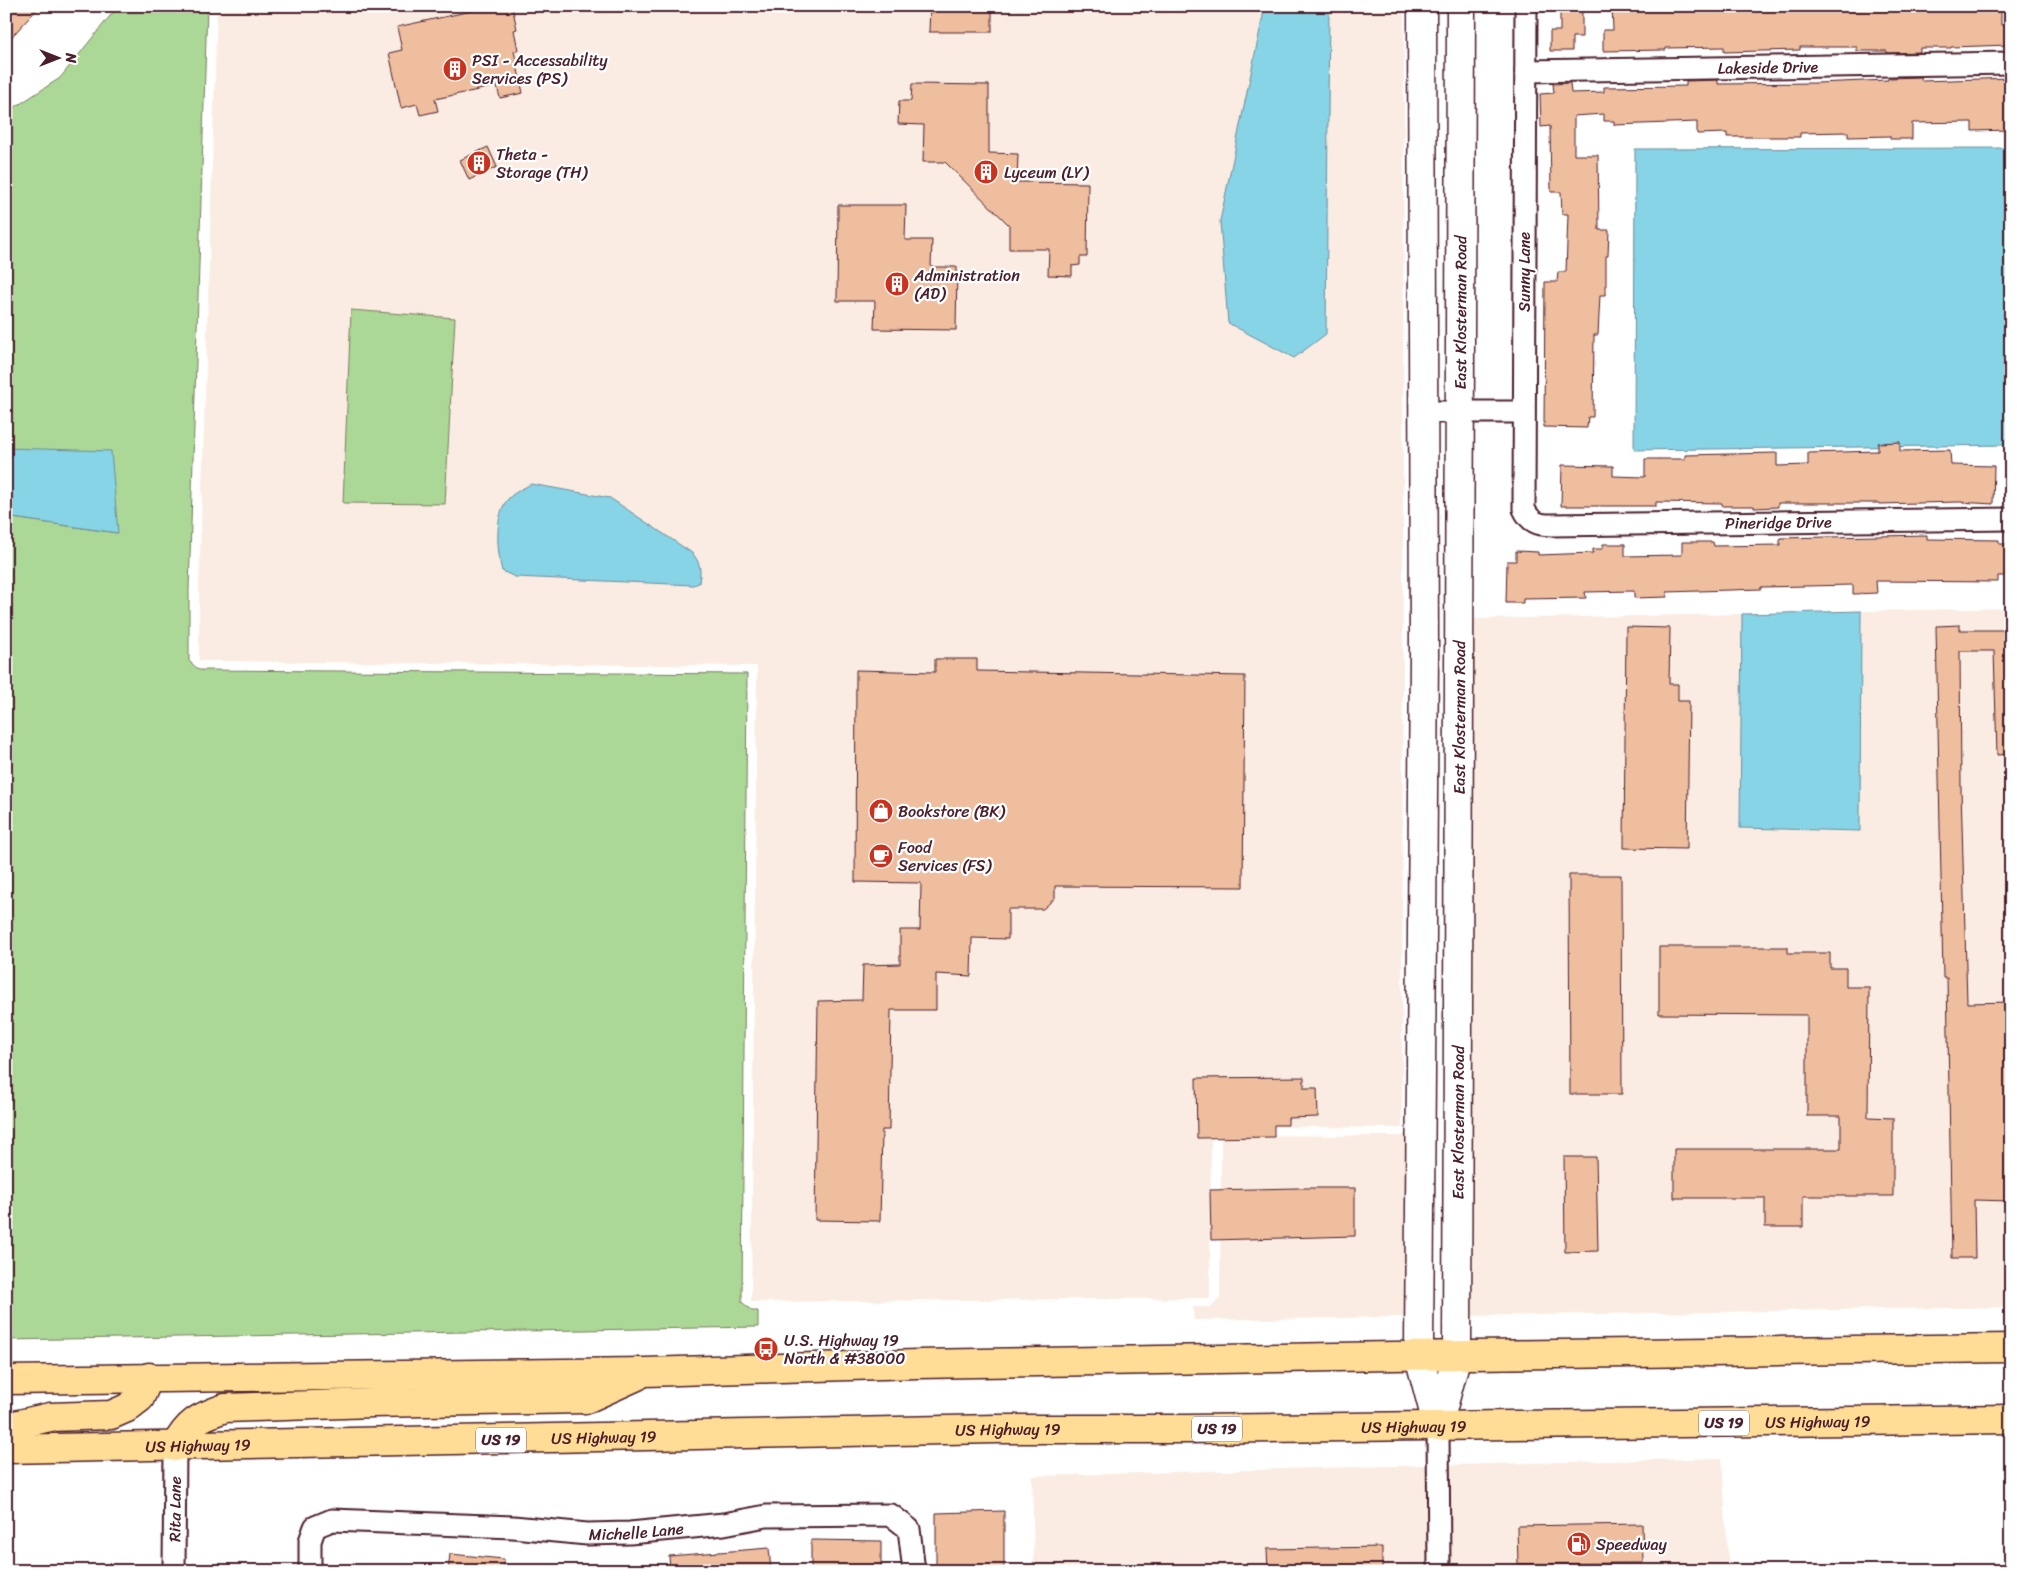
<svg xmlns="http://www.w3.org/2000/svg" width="2017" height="1577" viewBox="0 0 2017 1577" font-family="Sriracha,sans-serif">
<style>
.built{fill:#faece2}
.green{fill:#abd896;stroke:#7a7c60}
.water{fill:#86d4e5;stroke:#6e8c9b}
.building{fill:#eebe9f;stroke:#4a1f2b}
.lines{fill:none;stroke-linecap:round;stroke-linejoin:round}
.street-casing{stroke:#4a1f2b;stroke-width:25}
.secondary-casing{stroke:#4a1f2b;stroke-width:31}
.highway-casing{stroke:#4a1f2b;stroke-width:31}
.street{stroke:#fff;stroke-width:21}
.secondary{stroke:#fff;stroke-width:28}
.highway{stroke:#ffdd96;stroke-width:28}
.labels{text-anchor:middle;stroke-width:4.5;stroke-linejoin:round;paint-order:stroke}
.shield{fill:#fff;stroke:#80626b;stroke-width:1}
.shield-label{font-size:15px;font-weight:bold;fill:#4a1f2b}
.poi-label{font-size:16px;fill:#4a1f2b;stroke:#fff;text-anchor:start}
.street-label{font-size:16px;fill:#4a1f2b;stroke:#fff}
</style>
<rect width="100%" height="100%" fill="#fff"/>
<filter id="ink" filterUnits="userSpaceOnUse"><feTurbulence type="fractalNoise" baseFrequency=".02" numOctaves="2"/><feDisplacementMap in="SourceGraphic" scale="10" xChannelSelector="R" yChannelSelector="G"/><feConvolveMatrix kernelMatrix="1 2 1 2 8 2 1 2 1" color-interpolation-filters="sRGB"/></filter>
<g filter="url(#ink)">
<g class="built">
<polygon points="217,6 1404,6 1402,1128 1211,1126 1210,1298 751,1302 757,666 199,661 199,589"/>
<polygon points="2011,608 2011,1307 1468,1316 1472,619 1742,614 1740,827 1859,831 1861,611"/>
<polygon points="1408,1131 1408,1317 1194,1320 1193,1307 1210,1307 1220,1298 1221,1135 1402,1136"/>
<polygon points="1722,1458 1729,1571 1450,1571 1450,1465"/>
<polygon points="1427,1465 1427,1571 1034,1571 1032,1476"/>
</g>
<g class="green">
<polygon points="118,6 207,6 189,589 189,661 199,670 747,674 742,1302 752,1311 758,1311 758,1327 6,1340 6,517 117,533 9,448 6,448 6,113 60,78"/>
<polygon points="351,310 455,318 445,504 343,503"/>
</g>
<g class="water">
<polygon points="1265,6 1329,6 1326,334 1294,358 1228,323 1220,221"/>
<polygon points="2011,148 2011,445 1634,450 1635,149"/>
<polygon points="6,448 111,451 118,533 6,517"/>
<path d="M531 484 610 498 692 553C701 563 701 570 699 583L693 585 515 577 502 571C497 552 494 515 508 499 513 493 524 488 531 484Z"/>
<polygon points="1861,611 1860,831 1740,828 1742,614"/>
</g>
<g class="building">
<polygon points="6,6 40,6 6,43"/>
<polygon points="475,6 512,6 517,29 514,30 518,50 514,51 523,93 500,98 497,86 435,99 438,111 420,115 417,104 401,108 389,53 402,50 397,27 476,10"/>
<polygon points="930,6 992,6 992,32 929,32"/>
<polygon points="1612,6 1909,6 1909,8 2001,6 2001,25 2011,25 2011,45 1951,47 1951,48 1920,48 1920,52 1887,53 1887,51 1857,51 1857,47 1800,47 1800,50 1724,52 1724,47 1666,48 1666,50 1603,51 1603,30 1613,30"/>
<polygon points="1560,10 1582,10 1582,37 1572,37 1572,51 1550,51 1550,31 1560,31"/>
<polygon points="1921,77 1922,81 2011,78 2011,130 1972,131 1972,122 1912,123 1912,139 1890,139 1890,136 1848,137 1848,132 1800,133 1800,137 1727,137 1727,133 1697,134 1697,122 1614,125 1614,121 1604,121 1604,114 1574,116 1574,155 1598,155 1599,230 1609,230 1608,256 1606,256 1606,295 1600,295 1598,335 1594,335 1593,417 1588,417 1587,428 1544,427 1545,282 1557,282 1558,272 1566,272 1568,214 1562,214 1561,192 1551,192 1550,126 1541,127 1540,94 1554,93 1553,84 1570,83 1571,93 1604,92 1604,87 1686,86 1686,81 1718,80 1718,84 1817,83 1888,80 1888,78"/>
<polygon points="912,84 989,85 989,153 1018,154 1017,182 1088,183 1087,257 1080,257 1080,265 1072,266 1072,276 1048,275 1049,249 1009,249 1009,225 945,162 923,162 924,125 898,124 899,101 911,101"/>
<polygon points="488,147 497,167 469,180 460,160"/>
<polygon points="838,205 906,205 905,240 932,240 931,267 957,267 956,330 874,329 875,301 837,301"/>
<polygon points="1900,442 1900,451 1950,450 1951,465 1994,466 1993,504 1959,502 1879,504 1879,503 1778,503 1778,507 1754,508 1754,506 1722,506 1722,503 1656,502 1656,506 1561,506 1562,465 1613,466 1613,476 1645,477 1645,459 1685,459 1685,455 1777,453 1777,466 1808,465 1808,453 1878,451 1878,443"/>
<polygon points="1927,535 1927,539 1999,540 1999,544 2010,544 2009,576 1998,576 1998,582 1876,581 1877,593 1853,594 1853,585 1761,587 1761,589 1667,592 1667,597 1634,598 1634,591 1585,592 1586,598 1523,599 1523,603 1506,603 1507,561 1516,561 1516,551 1538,552 1538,555 1593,553 1593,549 1603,549 1603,544 1625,544 1625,556 1682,555 1682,542 1713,542 1714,546 1780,545 1780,538"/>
<polygon points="1960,625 1960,630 2011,630 2011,754 1997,755 1994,651 1960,651 1961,788 1967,1003 2011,1002 2011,1201 1974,1200 1975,1258 1952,1258 1947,978 1943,978 1936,626"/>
<polygon points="1626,627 1670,628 1669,684 1678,684 1678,701 1689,701 1687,849 1624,848"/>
<polygon points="935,659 977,659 977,671 1245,676 1243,887 1055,886 1055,898 1043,909 1008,909 1008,939 972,938 971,976 936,974 936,1010 891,1010 889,1130 882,1130 880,1221 815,1220 818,1001 862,1000 863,965 900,964 900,930 920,930 921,883 855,882 856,670 935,672"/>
<polygon points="1569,875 1621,875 1622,1094 1570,1094"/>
<polygon points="1659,947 1788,947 1788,953 1830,953 1830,968 1846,968 1846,987 1869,987 1868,1117 1893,1118 1893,1196 1803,1196 1803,1227 1765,1227 1765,1198 1674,1198 1674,1149 1841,1149 1841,1116 1807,1116 1807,1015 1659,1014"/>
<polygon points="1304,1077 1304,1088 1317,1088 1318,1117 1288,1118 1288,1125 1274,1125 1274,1137 1197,1138 1196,1078"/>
<polygon points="1564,1157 1596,1157 1598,1251 1565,1252"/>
<polygon points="1297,1188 1355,1188 1355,1236 1211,1240 1210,1190"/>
<polygon points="1004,1511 1004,1571 936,1571 936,1513"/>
<polygon points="1642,1524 1643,1563 1518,1564 1517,1526"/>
<polygon points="811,1540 881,1541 881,1571 811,1571"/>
<polygon points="1382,1547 1382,1570 1268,1571 1267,1549"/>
<polygon points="769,1548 771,1571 670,1571 669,1556"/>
<polygon points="450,1554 504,1559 504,1571 448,1571"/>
</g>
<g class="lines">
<defs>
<g id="street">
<path id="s1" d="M1526 6 1524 509C1530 522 1538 525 1551 525L2011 519"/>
<path id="s2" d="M1526 71 2011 63"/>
<polyline points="1424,412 1523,412"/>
<polyline points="1438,1426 1439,1571"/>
<path id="s3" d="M174 1571 175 1447"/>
<path id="s4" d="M310 1571V1541L315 1527 332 1520 513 1527 587 1534 630 1533 724 1524 766 1516 891 1515 909 1529 914 1571"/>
</g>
<g id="secondary">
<polyline points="1422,6 1424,654 1419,1347 1419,1356 1437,1424"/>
<path id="s5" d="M1438 1426 1457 1355 1461 6"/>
</g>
<g id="highway">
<polyline points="6,1380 645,1372 917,1364 1393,1356 2011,1348"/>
<polyline points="6,1427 50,1417 111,1415 127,1408 140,1398 149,1377"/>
<path d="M175 1447C188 1422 199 1417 225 1408L373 1403 586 1399 637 1376"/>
<path id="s6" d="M6 1449 996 1429H1187L2011 1419"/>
</g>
</defs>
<use href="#street" class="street-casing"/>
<use href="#secondary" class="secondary-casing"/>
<use href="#highway" class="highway-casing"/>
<use href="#street" class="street"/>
<use href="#secondary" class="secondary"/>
<use href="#highway" class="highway"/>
</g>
</g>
<defs>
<symbol id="building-disc" viewBox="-11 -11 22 22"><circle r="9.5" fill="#c8321e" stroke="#fff"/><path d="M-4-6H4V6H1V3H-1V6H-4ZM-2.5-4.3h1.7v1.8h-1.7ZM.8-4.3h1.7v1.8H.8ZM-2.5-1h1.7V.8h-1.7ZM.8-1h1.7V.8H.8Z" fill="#fff"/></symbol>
<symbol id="shop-disc" viewBox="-11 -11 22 22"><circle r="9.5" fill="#c8321e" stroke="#fff"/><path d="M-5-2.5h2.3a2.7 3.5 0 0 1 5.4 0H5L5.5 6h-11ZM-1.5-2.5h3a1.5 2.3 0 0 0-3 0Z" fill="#fff"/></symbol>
<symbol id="cafe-disc" viewBox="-11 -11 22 22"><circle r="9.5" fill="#c8321e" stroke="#fff"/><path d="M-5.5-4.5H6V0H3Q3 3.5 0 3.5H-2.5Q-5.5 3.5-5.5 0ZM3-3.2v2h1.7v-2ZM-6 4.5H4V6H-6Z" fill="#fff"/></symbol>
<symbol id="bus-disc" viewBox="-11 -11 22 22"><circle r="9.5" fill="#c8321e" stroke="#fff"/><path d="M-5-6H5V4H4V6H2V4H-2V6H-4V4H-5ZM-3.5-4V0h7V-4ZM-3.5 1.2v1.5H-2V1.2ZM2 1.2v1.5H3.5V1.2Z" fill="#fff"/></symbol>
<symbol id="fuel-disc" viewBox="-11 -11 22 22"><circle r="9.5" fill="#c8321e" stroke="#fff"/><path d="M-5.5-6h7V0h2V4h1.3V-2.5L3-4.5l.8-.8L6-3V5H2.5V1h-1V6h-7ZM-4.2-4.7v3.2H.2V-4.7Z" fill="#fff"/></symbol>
</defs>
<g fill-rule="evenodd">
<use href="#building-disc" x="441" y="55" width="28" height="28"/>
<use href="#building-disc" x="465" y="149" width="28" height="28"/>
<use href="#building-disc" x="972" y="158" width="28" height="28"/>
<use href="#building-disc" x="883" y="270" width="28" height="28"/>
<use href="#shop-disc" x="867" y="797" width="28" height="28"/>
<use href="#cafe-disc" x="867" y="842" width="28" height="28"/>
<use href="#bus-disc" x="752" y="1335" width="28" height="28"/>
<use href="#fuel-disc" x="1565" y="1530" width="28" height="28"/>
</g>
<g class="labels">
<g class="shield">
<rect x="1699" y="1410.5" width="50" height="25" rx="4"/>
<rect x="1192" y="1416.5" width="50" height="25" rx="4"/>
<rect x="476" y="1427.5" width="50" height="25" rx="4"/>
</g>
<g class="shield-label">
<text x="1724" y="1428">US 19</text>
<text x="1217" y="1434">US 19</text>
<text x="501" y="1445">US 19</text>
</g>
<g class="poi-label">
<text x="472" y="66">PSI - Accessability<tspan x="472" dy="18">Services (PS)</tspan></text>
<text x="496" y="160">Theta -<tspan x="496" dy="18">Storage (TH)</tspan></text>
<text x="1004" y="178">Lyceum (LY)</text>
<text x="914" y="281">Administration<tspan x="914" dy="18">(AD)</tspan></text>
<text x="898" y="817">Bookstore (BK)</text>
<text x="898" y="853">Food<tspan x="898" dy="18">Services (FS)</tspan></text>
<text x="784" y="1346">U.S. Highway 19<tspan x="784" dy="18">North &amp; #38000</tspan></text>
<text x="1596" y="1550">Speedway</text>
</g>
<g class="street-label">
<text dy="6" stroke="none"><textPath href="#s2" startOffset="242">Lakeside Drive</textPath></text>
<text transform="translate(1524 272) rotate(-90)" y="6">Sunny Lane</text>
<text dy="6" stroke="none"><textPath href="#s5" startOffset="1116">East Klosterman Road</textPath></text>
<text dy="6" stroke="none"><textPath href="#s1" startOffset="764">Pineridge Drive</textPath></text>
<text dy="6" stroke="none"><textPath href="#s5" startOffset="711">East Klosterman Road</textPath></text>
<text dy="6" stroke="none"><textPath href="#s5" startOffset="306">East Klosterman Road</textPath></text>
<text dy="6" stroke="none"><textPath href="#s6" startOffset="1812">US Highway 19</textPath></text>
<text dy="6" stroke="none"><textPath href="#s6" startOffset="1408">US Highway 19</textPath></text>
<text dy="6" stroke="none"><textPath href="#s6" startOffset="1002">US Highway 19</textPath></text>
<text dy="6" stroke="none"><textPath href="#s6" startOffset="598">US Highway 19</textPath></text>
<text dy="6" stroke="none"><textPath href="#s6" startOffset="192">US Highway 19</textPath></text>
<text dy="6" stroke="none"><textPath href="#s3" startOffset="62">Rita Lane</textPath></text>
<text dy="6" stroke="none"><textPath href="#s4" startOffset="368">Michelle Lane</textPath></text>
</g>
</g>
<rect width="2017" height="1577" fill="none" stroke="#fff" stroke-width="25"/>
<rect x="12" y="12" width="1992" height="1552" fill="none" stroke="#4a1f2b" stroke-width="2" filter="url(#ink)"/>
<g transform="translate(58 58) rotate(90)" stroke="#ffffff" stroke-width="4" paint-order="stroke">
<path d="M0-4L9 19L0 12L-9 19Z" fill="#4a1f2b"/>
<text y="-8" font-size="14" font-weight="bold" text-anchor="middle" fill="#4a1f2b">N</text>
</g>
</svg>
